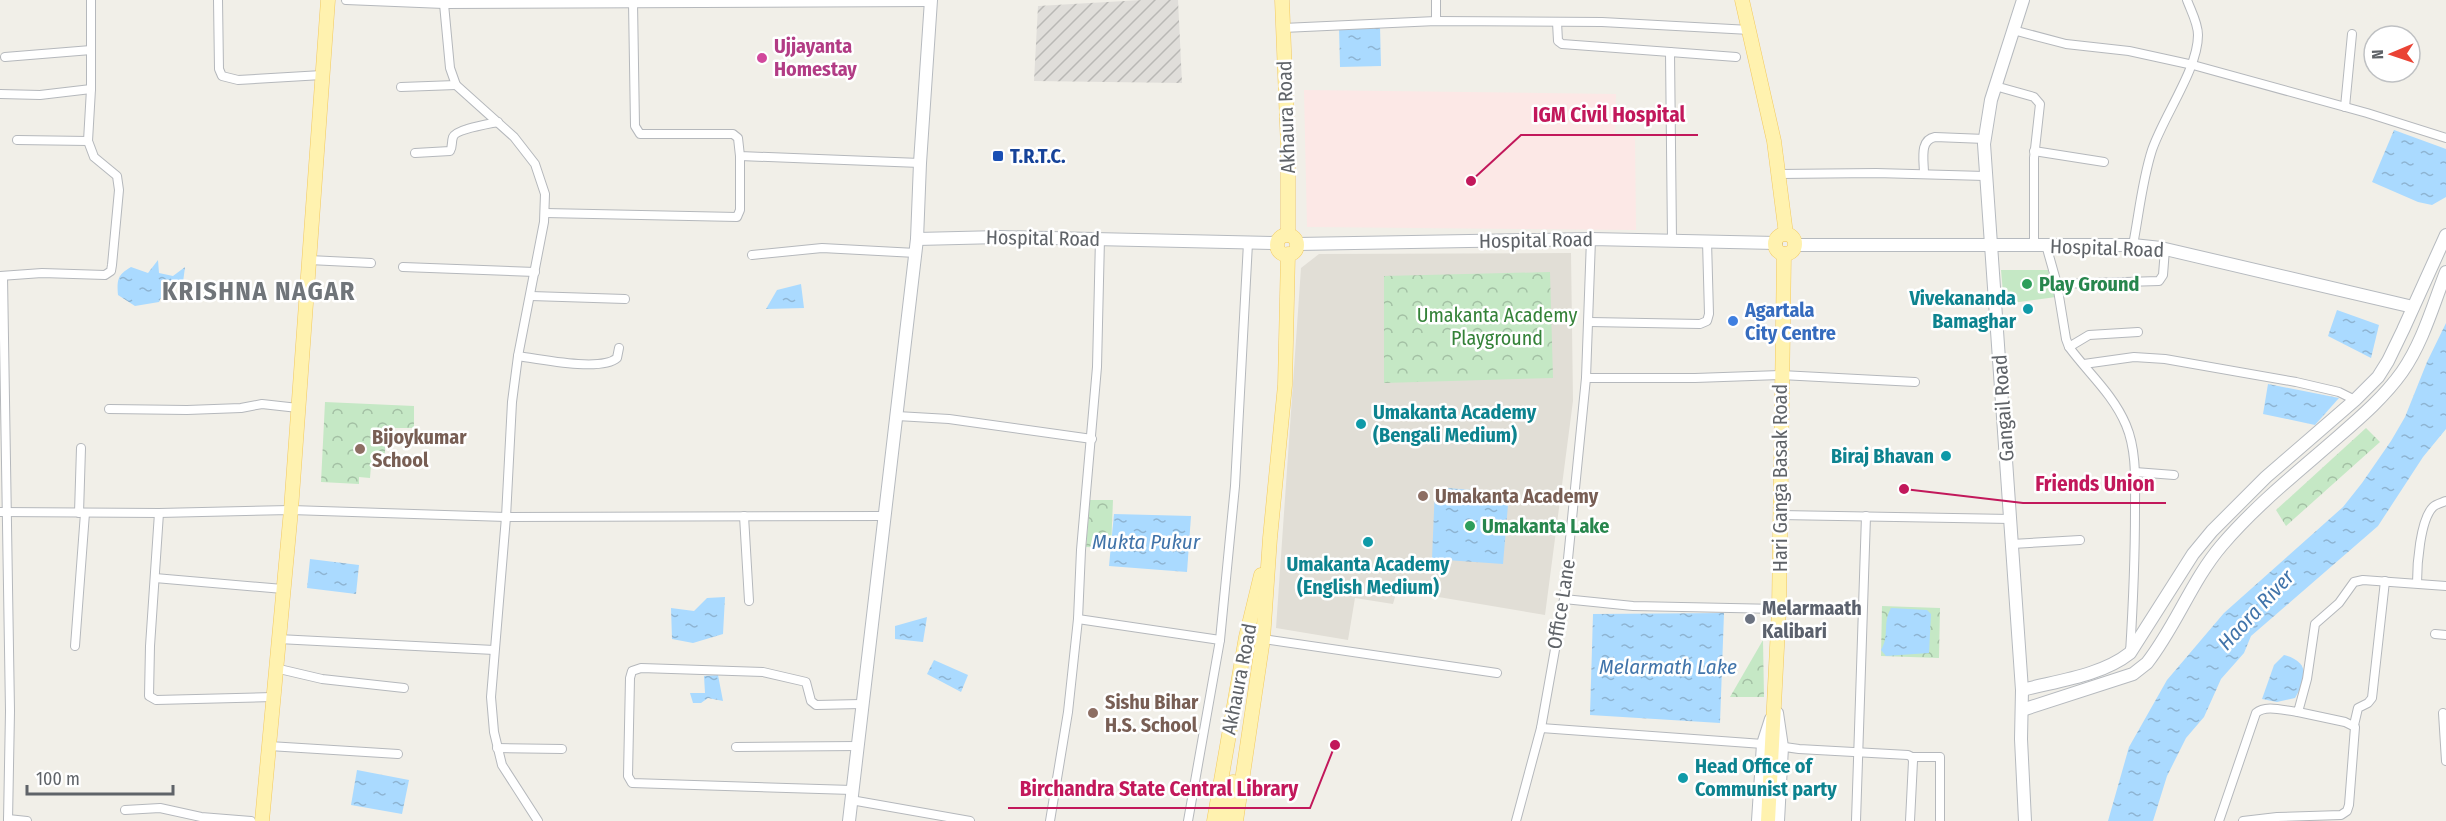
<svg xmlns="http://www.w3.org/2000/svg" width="2446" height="821" viewBox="0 0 2446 821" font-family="'Fira Sans Condensed',sans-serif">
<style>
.industrial{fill:url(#industrial-furrows)}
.education{fill:#e1ded6}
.medical{fill:#fce8e6}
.park{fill:url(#park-crowns)}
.pitch{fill:#c5e8c5}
.water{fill:url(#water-ripples)}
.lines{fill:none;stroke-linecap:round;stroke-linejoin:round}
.street-casing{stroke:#b5b8bc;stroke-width:10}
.secondary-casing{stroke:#b6babf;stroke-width:14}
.primary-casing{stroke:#f2c960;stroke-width:15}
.street{stroke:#fff;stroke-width:8}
.secondary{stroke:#fff;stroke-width:12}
.primary{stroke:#fff2af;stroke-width:14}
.hotel-dot{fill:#d1479c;stroke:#fff;stroke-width:2}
.transit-dot{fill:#1a4fb4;stroke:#fff;stroke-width:2}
.leisure-dot{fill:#2e9e5b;stroke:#fff;stroke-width:2}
.culture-dot{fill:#0f9aa8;stroke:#fff;stroke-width:2}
.shop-dot{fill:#3f7fe0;stroke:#fff;stroke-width:2}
.education-dot{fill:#8d6e63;stroke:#fff;stroke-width:2}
.worship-dot{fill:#6b7280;stroke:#fff;stroke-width:2}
.labels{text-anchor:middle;stroke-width:5;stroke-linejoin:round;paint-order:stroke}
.hotel-label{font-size:20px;font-weight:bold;fill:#b23c85;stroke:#fff;text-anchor:start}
.street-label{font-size:20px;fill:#5f6368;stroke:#fff}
.transit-label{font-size:20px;font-weight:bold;fill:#164399;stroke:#fff;text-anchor:start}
.leisure-label{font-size:20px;font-weight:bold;fill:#27864d;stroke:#fff;text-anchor:start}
.culture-label{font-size:20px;font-weight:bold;fill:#0d838f;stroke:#fff;text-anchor:end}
.shop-label{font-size:20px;font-weight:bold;fill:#366cbe;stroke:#fff;text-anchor:start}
.park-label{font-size:20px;fill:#348238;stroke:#fff}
.education-label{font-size:20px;font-weight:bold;fill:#785e54;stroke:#fff;text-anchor:start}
.worship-label{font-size:20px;font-weight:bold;fill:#5b616d;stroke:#fff;text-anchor:start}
.water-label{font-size:21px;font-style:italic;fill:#4174aa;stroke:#fff}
.district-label{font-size:26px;font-weight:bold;letter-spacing:1.5px;fill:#70757a;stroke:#fff}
.leader{fill:none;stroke:#c2185b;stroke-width:2}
.callout-dot{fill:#c2185b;stroke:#fff;stroke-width:2}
.callout-label{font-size:21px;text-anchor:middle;font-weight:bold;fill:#c2185b;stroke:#fff;stroke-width:5;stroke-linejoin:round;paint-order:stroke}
</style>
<defs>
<pattern id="industrial-furrows" width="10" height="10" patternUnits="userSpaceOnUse" patternTransform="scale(1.5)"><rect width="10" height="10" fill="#e0deda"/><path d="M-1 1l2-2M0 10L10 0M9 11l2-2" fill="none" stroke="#b9b8b5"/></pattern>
<pattern id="park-crowns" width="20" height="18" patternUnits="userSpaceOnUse" patternTransform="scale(1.5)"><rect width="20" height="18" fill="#c5e8c5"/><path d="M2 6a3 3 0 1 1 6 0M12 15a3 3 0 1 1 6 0" fill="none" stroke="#a3c0a4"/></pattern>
<pattern id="water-ripples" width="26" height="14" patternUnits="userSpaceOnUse" patternTransform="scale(1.5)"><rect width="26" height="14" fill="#aadaff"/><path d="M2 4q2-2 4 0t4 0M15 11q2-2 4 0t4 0" fill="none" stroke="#8eb4d2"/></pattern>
</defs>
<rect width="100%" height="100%" fill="#f1efe8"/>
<polygon class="industrial" points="1142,0 1178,0 1182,83 1034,81 1038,6"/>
<polygon class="education" points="1571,253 1573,401 1545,615 1397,590 1393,604 1355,598 1348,640 1276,628 1301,268 1319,254"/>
<polygon class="medical" points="1304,90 1616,94 1615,135 1635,135 1636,230 1307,227"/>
<g class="park">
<polygon points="1550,272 1553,378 1384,383 1384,276"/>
<polygon points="325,402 414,406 414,428 394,428 393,437 385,437 385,453 372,453 370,478 359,477 359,484 321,482"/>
<polygon points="2366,428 2380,442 2286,526 2276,510"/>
<polygon points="1090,500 1113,500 1111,548 1086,547"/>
<polygon points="1882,606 1940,608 1939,658 1881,656"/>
<polygon points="1763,640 1764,697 1730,697"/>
</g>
<polygon class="pitch" points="2001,270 2048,270 2056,297 2004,304"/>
<g class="water">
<polygon points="1380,26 1381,66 1340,67 1339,27"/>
<polygon points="2394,130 2446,149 2446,197 2432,205 2418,202 2372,182"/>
<path d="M158 260 159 273 173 276 185 267 182 290 176 283 167 285 159 302 135 306 118 295C117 280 117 275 131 267L148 273Z"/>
<polygon points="801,284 804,308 766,309 777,290"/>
<polygon points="2337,310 2379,325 2371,358 2328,336"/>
<polygon points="2446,323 2446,429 2423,457 2378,526 2251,636 2244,653 2221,679 2204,717 2186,738 2167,776 2153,821 2108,821 2129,747 2167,680 2224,613 2343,507 2362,483 2391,441 2405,417 2427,362"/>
<polygon points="2268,384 2339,398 2315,425 2263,414"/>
<polygon points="1435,487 1509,493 1503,564 1432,559"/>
<polygon points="1114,514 1191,516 1187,572 1109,566"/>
<polygon points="310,559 359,565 356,594 307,588"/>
<polygon points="725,597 723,634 693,643 672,639 671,608 694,611 707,598"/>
<path d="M1891 608 1927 610 1931 614 1929 653 1886 656 1881 650C1890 635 1882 624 1891 608Z"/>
<polygon points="1724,613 1720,723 1590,715 1593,614"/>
<polygon points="927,617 923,642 895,639 895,626"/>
<path d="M2284 655C2310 662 2307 678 2295 698L2277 702 2262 699 2274 665Z"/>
<polygon points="934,660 968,675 961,692 927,674"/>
<polygon points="718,675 723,701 708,698 701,703 693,703 690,693 705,693 704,676"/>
<polygon points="357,770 409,780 402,814 351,805"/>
</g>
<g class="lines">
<defs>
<g id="street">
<polyline points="218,0 219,69 222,76 238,80 322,75"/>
<polyline points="346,0 444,4 931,2"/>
<polyline points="633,2 635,126 640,134 733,134 738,138 740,156 920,163"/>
<polyline points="444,4 450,68 456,85 514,137 535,164 545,194 544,222 518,356 512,402 506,517 491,697 494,732 502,765 538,821"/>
<polyline points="1436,21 1436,0"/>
<polyline points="1557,22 1558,41 1562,44 1670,52 1672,240"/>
<polyline points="1283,28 1436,21 1602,22 1750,30"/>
<polyline points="2013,30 2066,44 2129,51 2193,65 2367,113 2446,138"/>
<polyline points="1670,52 1736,57"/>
<polyline points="5,57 91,50"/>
<polyline points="1995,86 2034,97 2040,104 2034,158 2034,245"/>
<polyline points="401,87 456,85"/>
<polyline points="0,94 40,95 91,89"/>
<polyline points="2345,107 2352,34"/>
<polyline points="88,141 91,89 91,0"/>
<polyline points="2034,151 2104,162"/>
<path d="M415 153 450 151C453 146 451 143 453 137 456 129 489 124 498 122"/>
<polyline points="1779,174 1876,173 1985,176"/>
<path d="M1924 174C1924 160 1919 140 1935 137L1985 139"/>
<polyline points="545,213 737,217 740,210 740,156"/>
<path d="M2046 245 2057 284 2066 339 2069 347C2088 373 2113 394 2126 425 2137 451 2135 482 2135 510 2135 558 2133 605 2130 653"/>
<path d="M2133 245C2139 214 2142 181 2152 150 2164 115 2198 69 2198 35 2198 23 2191 11 2187 0"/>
<polyline points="752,255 822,248 916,253"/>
<polyline points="309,260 371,263"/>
<polyline points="403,267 535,272"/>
<polyline points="0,276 42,273 105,275 111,271 112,265 119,190 117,176 94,157 88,141 17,140"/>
<polyline points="3,276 10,711 8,821"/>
<polyline points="2057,284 2159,281 2163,275 2165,249"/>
<polyline points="531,296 625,299"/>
<polyline points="1590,322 1700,324 1707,321 1709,314 1707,241"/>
<polyline points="2069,347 2089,335 2138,332"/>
<path d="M518 356C539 359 601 372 617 358L619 348"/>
<polyline points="2084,364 2134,357 2165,359 2296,382 2339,392 2355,400"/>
<polyline points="1586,378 1695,378 1781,375 1915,382"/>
<polyline points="109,409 187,410 241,408 262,404 298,408"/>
<polyline points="897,416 949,419 1092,439"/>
<polyline points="2135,472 2174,475"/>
<polyline points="0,512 159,513 291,510 506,517 885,516"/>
<polyline points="79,513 81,448"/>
<polyline points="159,513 150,646 149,696 156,700 273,697"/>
<polyline points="1780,515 2011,519"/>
<polyline points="744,516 749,601"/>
<polyline points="2012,544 2080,540"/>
<polyline points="155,578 283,589"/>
<path d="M2417 583C2417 565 2420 520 2433 507 2436 504 2441 503 2446 501"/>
<polyline points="1564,599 1633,606 1779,609"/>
<polyline points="1078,619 1220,640"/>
<polyline points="2435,634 2446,635"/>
<polyline points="278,639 494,650"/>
<polyline points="1263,639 1497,673"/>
<polyline points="75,646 85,513"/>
<polyline points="275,668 322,679 404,688"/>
<polyline points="2443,713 2446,761"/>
<polyline points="2354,725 2358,708 2368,703 2372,698 2385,581"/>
<polyline points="1541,728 1763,744 1799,749 1908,755 1912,757 1913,761 1910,821"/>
<polyline points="269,746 398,754"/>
<polyline points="736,747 858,746"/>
<polyline points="497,748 562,749"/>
<polyline points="1912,757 1940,757 1940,821"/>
<polyline points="852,790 632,783 628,776 630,678 632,671 641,668 763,672 806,682 811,701 816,705 861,704"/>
<polyline points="851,800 970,821"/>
<polyline points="125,810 160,808 201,817 251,821"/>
<polyline points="8,819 27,821"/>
<polyline points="1050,821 1068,712 1078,619 1081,550 1097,367 1100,238"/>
<polyline points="1188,821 1220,640 1235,486 1248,243"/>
<polyline points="1516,821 1541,728 1564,599 1586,378 1591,239"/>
<polyline points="1856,821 1866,516"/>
<path d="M2219 821 2256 713C2266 704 2285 711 2298 712L2307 679 2315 624 2339 603 2354 582 2363 580 2446 586"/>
<polyline points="2243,821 2277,817 2341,815 2347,811 2349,805 2355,727 2345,722 2298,712"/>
</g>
<g id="secondary">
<polyline points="2023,0 1991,100 1984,144 2022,690 2021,739 2025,821"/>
<polyline points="917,239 1000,237 1277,243"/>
<polyline points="1297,244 1591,239 1776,243"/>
<polyline points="1795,245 2133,245 2161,248 2413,307"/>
<path d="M2022 690C2056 681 2101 676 2130 653L2193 554 2212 531 2266 477 2355 400 2378 377 2388 361 2403 330 2446 235"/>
<path d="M2022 710 2133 674 2147 663C2176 626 2192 580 2222 545 2257 504 2299 471 2339 436 2361 417 2385 396 2402 372 2423 342 2433 305 2446 272"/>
<polyline points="1777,713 1782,747 1778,821"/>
<polyline points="849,821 917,239 920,163 931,0"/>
<polyline points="1758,821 1763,744 1771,719"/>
</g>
<g id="primary">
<polyline points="1282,0 1288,148 1288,235"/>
<polyline points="1742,0 1774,141 1786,234"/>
<circle cx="1785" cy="244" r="10"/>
<circle cx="1287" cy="245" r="10"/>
<polyline points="262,821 291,510 328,0"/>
<polyline points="1214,821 1246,637 1261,575"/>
<polyline points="1226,821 1233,782"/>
<polyline points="1236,821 1263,639 1270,538 1285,385 1288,254"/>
<polyline points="1768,821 1779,609 1784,254"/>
</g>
</defs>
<use href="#street" class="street-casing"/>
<use href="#secondary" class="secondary-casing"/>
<use href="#primary" class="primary-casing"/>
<use href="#street" class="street"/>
<use href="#secondary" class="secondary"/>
<use href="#primary" class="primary"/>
</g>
<circle class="hotel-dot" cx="762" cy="58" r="6"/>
<rect class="transit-dot" x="992" y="150" width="12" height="12" rx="3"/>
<g class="leisure-dot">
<circle cx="2027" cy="284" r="6"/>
<circle cx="1470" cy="526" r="6"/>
</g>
<g class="culture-dot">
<circle cx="2028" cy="309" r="6"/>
<circle cx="1361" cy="424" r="6"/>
<circle cx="1946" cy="456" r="6"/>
<circle cx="1368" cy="542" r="6"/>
<circle cx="1683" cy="778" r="6"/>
</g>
<circle class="shop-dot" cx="1733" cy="321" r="6"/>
<g class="education-dot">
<circle cx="360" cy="449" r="6"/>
<circle cx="1423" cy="496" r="6"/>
<circle cx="1093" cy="713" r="6"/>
</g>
<circle class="worship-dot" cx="1750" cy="619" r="6"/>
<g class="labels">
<g class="hotel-label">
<text x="774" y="53">Ujjayanta<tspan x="774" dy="23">Homestay</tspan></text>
</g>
<g class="street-label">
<text transform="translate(1286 117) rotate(-92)" y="7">Akhaura Road</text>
<text transform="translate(1043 238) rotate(1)" y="7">Hospital Road</text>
<text transform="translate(1536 240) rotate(-1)" y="7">Hospital Road</text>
<text transform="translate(2107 248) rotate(2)" y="7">Hospital Road</text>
<text transform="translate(2003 408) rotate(-94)" y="7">Gangail Road</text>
<text transform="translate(1780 478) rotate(-90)" y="7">Hari Ganga Basak Road</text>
<text transform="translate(1561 604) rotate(-81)" y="7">Office Lane</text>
<text transform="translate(1239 679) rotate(-79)" y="7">Akhaura Road</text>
</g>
<g class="transit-label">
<text x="1010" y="163">T.R.T.C.</text>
</g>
<g class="leisure-label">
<text x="2039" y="291">Play Ground</text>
<text x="1482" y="533">Umakanta Lake</text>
</g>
<g class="culture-label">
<text x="2016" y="305">Vivekananda<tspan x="2016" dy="23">Bamaghar</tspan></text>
<text x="1373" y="419" text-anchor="start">Umakanta Academy<tspan x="1373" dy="23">(Bengali Medium)</tspan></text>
<text x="1934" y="463">Biraj Bhavan</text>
<text x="1368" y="571" text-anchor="middle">Umakanta Academy<tspan x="1368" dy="23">(English Medium)</tspan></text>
<text x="1695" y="773" text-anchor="start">Head Office of<tspan x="1695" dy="23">Communist party</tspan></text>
</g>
<g class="shop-label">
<text x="1745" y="317">Agartala<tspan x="1745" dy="23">City Centre</tspan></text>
</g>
<g class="park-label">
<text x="1497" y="322">Umakanta Academy<tspan x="1497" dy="23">Playground</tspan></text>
</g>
<g class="education-label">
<text x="372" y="444">Bijoykumar<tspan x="372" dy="23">School</tspan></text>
<text x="1435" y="503">Umakanta Academy</text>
<text x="1105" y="709">Sishu Bihar<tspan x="1105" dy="23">H.S. School</tspan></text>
</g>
<g class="worship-label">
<text x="1762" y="615">Melarmaath<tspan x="1762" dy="23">Kalibari</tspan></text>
</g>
<g class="water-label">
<text x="1146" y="549">Mukta Pukur</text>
<text transform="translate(2256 610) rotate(-47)" y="7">Haora River</text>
<text x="1668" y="674">Melarmath Lake</text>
</g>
<g class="district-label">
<text x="259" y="300">KRISHNA NAGAR</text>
</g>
</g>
<path class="leader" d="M1471 181L1521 135H1698M1904 489L2023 503H2166M1335 745L1310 808H1008"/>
<g class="callout-dot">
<circle cx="1471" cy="181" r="6"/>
<circle cx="1904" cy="489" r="6"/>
<circle cx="1335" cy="745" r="6"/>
</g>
<g class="callout-label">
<text x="1609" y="122">IGM Civil Hospital</text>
<text x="2095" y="491">Friends Union</text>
<text x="1159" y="796">Birchandra State Central Library</text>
</g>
<g transform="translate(2392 54) rotate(268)"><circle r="28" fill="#ffffff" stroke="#bfc1c3" stroke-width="1.5"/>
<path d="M0-4.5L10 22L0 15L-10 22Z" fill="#ea4335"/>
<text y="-9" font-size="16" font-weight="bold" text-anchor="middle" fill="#5f6368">N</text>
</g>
<path d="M27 785v9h146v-9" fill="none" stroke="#5f6368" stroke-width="3"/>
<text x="36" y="785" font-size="18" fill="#5f6368" stroke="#ffffff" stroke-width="4.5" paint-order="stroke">100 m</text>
</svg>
